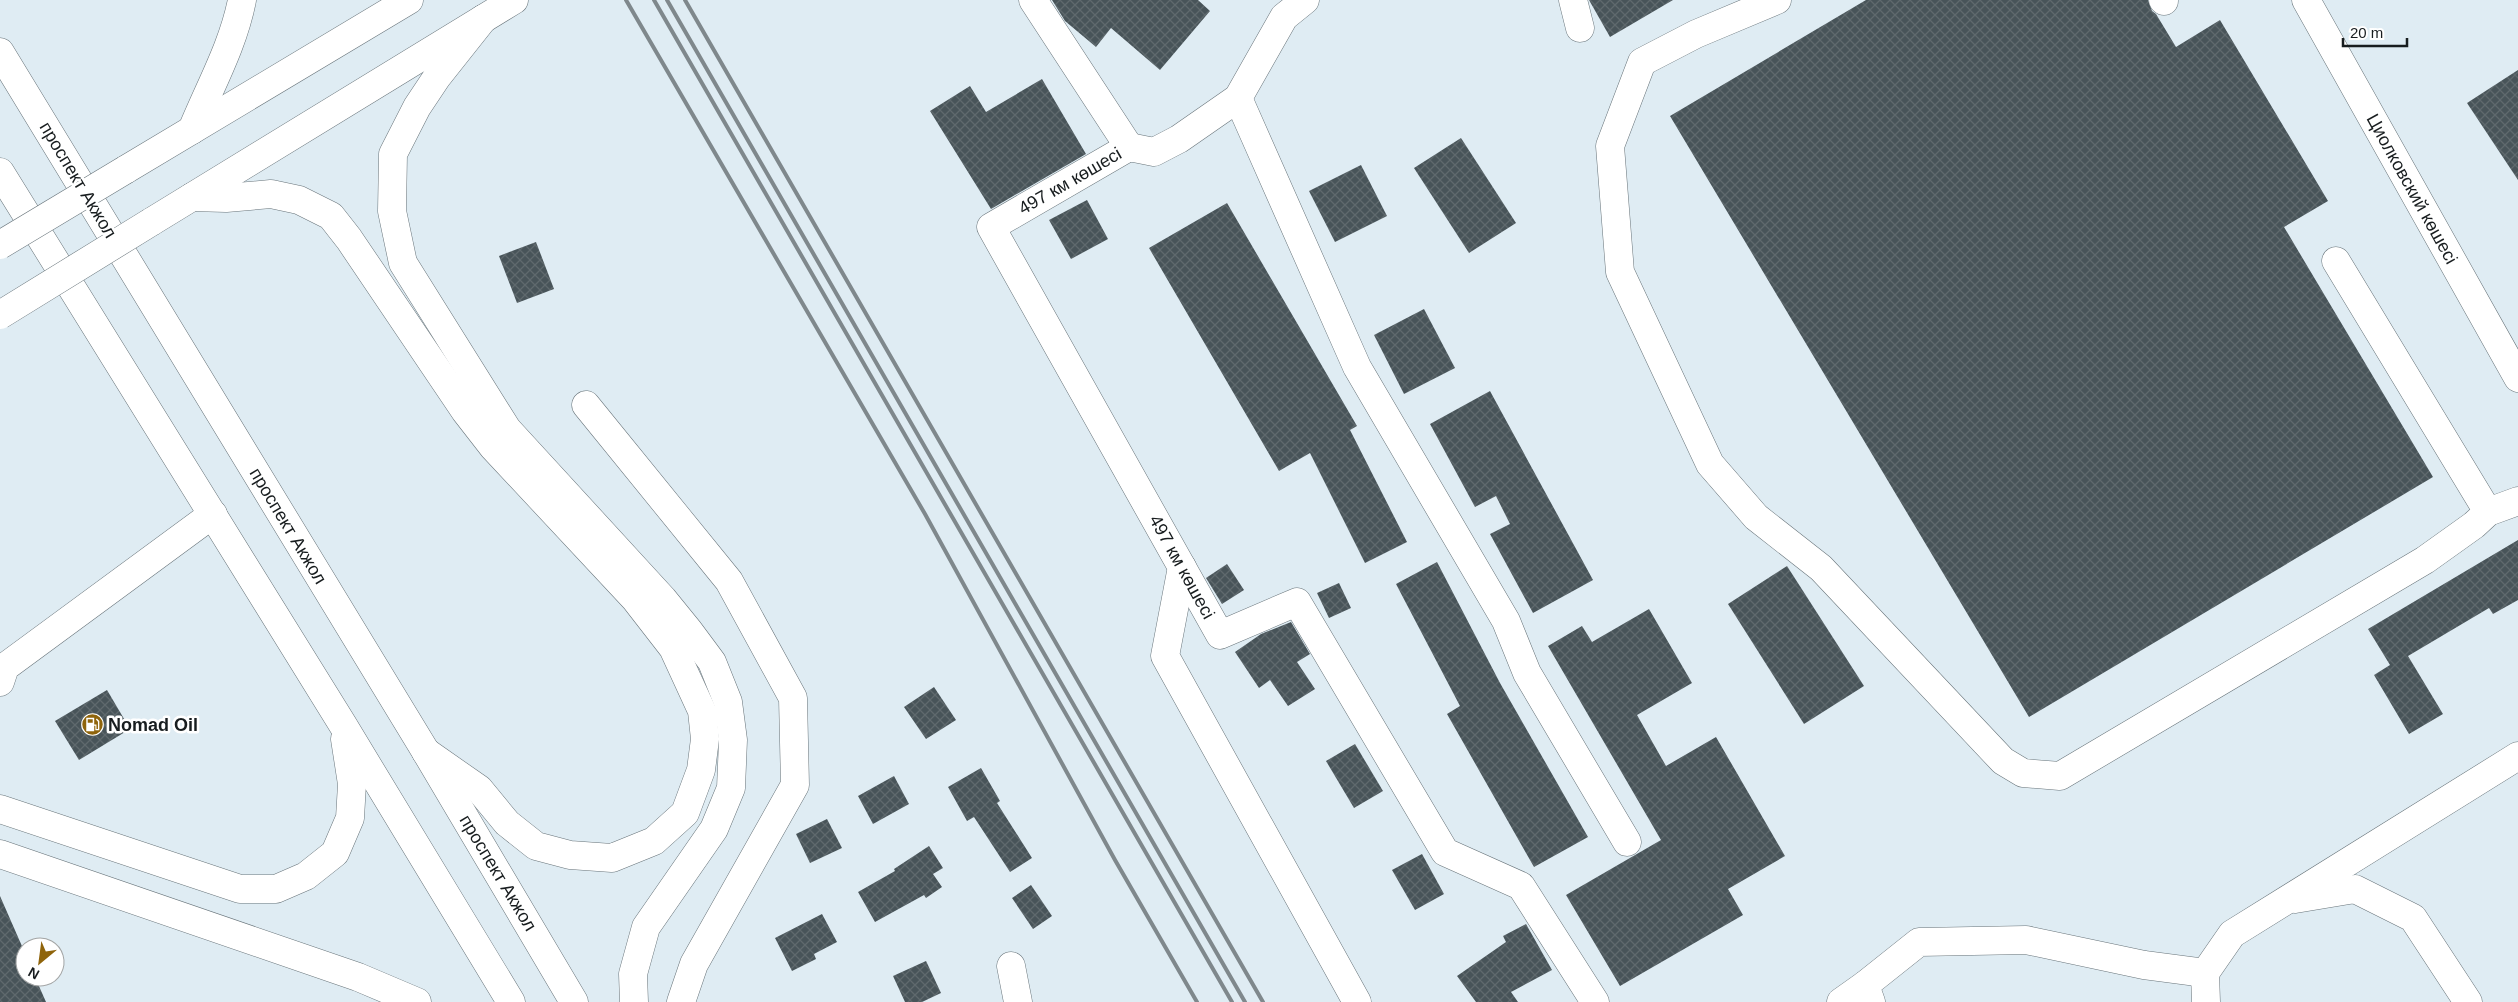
<svg xmlns="http://www.w3.org/2000/svg" width="2518" height="1002" viewBox="0 0 2518 1002" font-family="Arial,sans-serif">
<style>
.building{fill:url(#building-cross-hatch)}
.lines{fill:none;stroke-linecap:round;stroke-linejoin:round}
.minor-casing{stroke:#68747a;stroke-width:29}
.major-casing{stroke:#68747a;stroke-width:29}
.minor{stroke:#fff;stroke-width:28}
.major{stroke:#fff;stroke-width:28}
.rail{stroke:#7f888c;stroke-width:4}
.major-bridge-casing{stroke:#68747a;stroke-width:29;stroke-linecap:butt}
.major-bridge{stroke:#fff;stroke-width:28}
.labels{text-anchor:middle;stroke-width:5;stroke-linejoin:round;paint-order:stroke}
.street-label{font-size:18px;fill:#181d1f;stroke:#fff}
.poi-label{font-size:18px;font-weight:bold;fill:#181d1f;stroke:#fff;text-anchor:start}
</style>
<defs>
<pattern id="building-cross-hatch" width="8" height="8" patternUnits="userSpaceOnUse" patternTransform="scale(1.25)"><rect width="8" height="8" fill="#485459"/><path d="M0 0l8 8M0 8l8-8" fill="none" stroke="#5f696d"/></pattern>
</defs>
<rect width="100%" height="100%" fill="#dfecf3"/>
<g class="building">
<polygon points="1052,0 1198,0 1210,11 1160,70 1111,28 1096,47 1065,21"/>
<polygon points="1589,0 1673,0 1610,37"/>
<polygon points="1866,0 2148,0 2152,11 2156,14 2176,47 2220,20 2328,201 2284,227 2433,477 2029,717 1670,116"/>
<polygon points="2518,70 2518,180 2467,103"/>
<polygon points="1042,79 1086,154 991,209 930,111 970,86 986,112"/>
<polygon points="1461,138 1516,223 1469,253 1414,168"/>
<polygon points="1361,165 1387,216 1335,242 1309,191"/>
<polygon points="1087,200 1108,239 1071,259 1049,220"/>
<polygon points="1227,203 1357,426 1350,430 1407,542 1365,563 1310,453 1279,471 1149,248"/>
<polygon points="536,242 554,289 517,303 499,256"/>
<polygon points="1424,309 1455,368 1404,394 1374,335"/>
<polygon points="1490,391 1593,580 1533,613 1490,534 1510,524 1496,496 1475,507 1430,424"/>
<polygon points="2518,540 2518,600 2493,614 2489,608 2408,656 2443,714 2409,734 2374,675 2390,665 2368,629"/>
<polygon points="1437,562 1500,683 1588,837 1534,867 1447,714 1460,706 1396,584"/>
<polygon points="1227,564 1244,590 1222,604 1206,578"/>
<polygon points="1787,566 1864,686 1804,724 1728,604"/>
<polygon points="1339,583 1351,608 1329,618 1317,593"/>
<polygon points="1649,609 1692,683 1637,715 1666,766 1716,737 1785,856 1728,889 1743,915 1620,986 1566,895 1661,840 1548,646 1582,626 1592,642"/>
<polygon points="1291,622 1310,654 1297,662 1315,689 1288,706 1270,680 1259,688 1235,652 1261,634"/>
<polygon points="934,687 956,720 926,739 904,707"/>
<polygon points="107,690 130,729 79,760 55,721"/>
<polygon points="1355,744 1383,791 1354,808 1326,761"/>
<polygon points="981,768 1000,801 997,803 1032,858 1010,872 974,817 967,821 948,787"/>
<polygon points="894,776 909,804 873,824 858,796"/>
<polygon points="827,819 842,848 810,863 796,834"/>
<polygon points="929,846 943,868 933,874 942,887 926,898 924,895 875,922 858,892 895,871 894,869"/>
<polygon points="1422,854 1444,894 1415,910 1392,870"/>
<polygon points="1031,885 1052,916 1033,929 1012,898"/>
<polygon points="0,896 25,953 25,977 35,977 46,1002 0,1002"/>
<polygon points="822,914 837,942 814,954 816,959 792,971 775,938"/>
<polygon points="1526,924 1552,970 1511,992 1518,1002 1476,1002 1457,976 1506,942 1503,936"/>
<polygon points="926,961 941,993 922,1002 905,1002 893,976"/>
</g>
<g class="lines">
<defs>
<g id="minor">
<polyline points="1033,0 1129,147"/>
<polyline points="1305,0 1284,17 1238,98 1179,139 1154,152 1129,147 991,227 1220,635 1297,602 1445,852 1521,886 1595,1002"/>
<polyline points="1573,0 1580,28"/>
<polyline points="1777,0 1696,34 1642,62 1610,146 1620,272 1710,464 1756,517 1821,568 2003,761 2023,773 2060,776 2425,560 2474,525 2488,512 2518,501"/>
<polyline points="2163,0 2164,1"/>
<polyline points="2306,0 2518,378"/>
<polyline points="1238,98 1357,367 1506,621 1527,673 1627,842"/>
<polyline points="2336,261 2488,512"/>
<polyline points="586,405 729,581 793,698 795,785 694,964 681,1002"/>
<polyline points="1182,567 1165,656 1357,1002"/>
<polyline points="0,682 5,667 213,514"/>
<polyline points="2295,899 2355,889 2413,918 2468,1002"/>
<polyline points="1011,966 1018,1002"/>
<polyline points="1841,1002 1865,985"/>
<polyline points="1871,1002 1865,985 1919,942 2026,940 2144,965 2205,973"/>
<polyline points="2206,1002 2205,973 2232,934 2518,756"/>
</g>
<g id="major">
<polyline points="483,19 437,77 417,107 393,154 392,211 403,263 507,429 663,599 689,631 712,662 728,702 733,740 731,788 714,829 646,927 633,974 634,1002"/>
<polyline points="0,52 426,752 574,1002"/>
<path d="M192 130C210 86 233 46 242 0"/>
<polyline points="125,170 409,0"/>
<polyline points="0,172 343,725 511,1002"/>
<polyline points="192,197 226,198 271,194 299,200 331,216 349,239 465,411 493,447 635,599 673,648 702,711 705,739 701,770 685,813 654,841 612,858 570,855 536,846 507,823 479,789 426,752"/>
<polyline points="151,222 514,0"/>
<polyline points="0,809 240,889 276,889 306,876 335,853 350,818 352,784 345,739"/>
<polyline points="0,854 358,977 417,1002"/>
</g>
</defs>
<use href="#minor" class="minor-casing"/>
<use href="#major" class="major-casing"/>
<use href="#minor" class="minor"/>
<use href="#major" class="major"/>
<g class="rail">
<polyline points="626,0 925,514 1115,860 1197,1002"/>
<polyline points="654,0 1232,1002"/>
<polyline points="667,0 1245,1002"/>
<polyline points="685,0 1263,1002"/>
</g>
<defs>
<g id="major-bridge">
<polyline points="0,245 125,170"/>
<polyline points="0,315 151,222"/>
</g>
</defs>
<use href="#major-bridge" class="major-bridge-casing"/>
<use href="#major-bridge" class="major-bridge"/>
</g>
<defs>
<symbol id="fuel-disc" viewBox="-11 -11 22 22"><circle r="9.5" fill="#8f640b" stroke="#fff"/><path d="M-5.5-6h7V0h2V4h1.3V-2.5L3-4.5l.8-.8L6-3V5H2.5V1h-1V6h-7ZM-4.2-4.7v3.2H.2V-4.7Z" fill="#fff"/></symbol>
</defs>
<g fill-rule="evenodd">
<use href="#fuel-disc" x="80" y="712" width="25" height="25"/>
</g>
<g class="labels">
<g class="street-label">
<text transform="translate(78 180) rotate(59)" y="6">проспект Акжол</text>
<text transform="translate(1070 181) rotate(-30)" y="6">497 км көшесі</text>
<text transform="translate(2412 189) rotate(61)" y="6">Циолковский көшесі</text>
<text transform="translate(288 526) rotate(59)" y="6">проспект Акжол</text>
<text transform="translate(1182 567) rotate(61)" y="6">497 км көшесі</text>
<text transform="translate(498 873) rotate(59)" y="6">проспект Акжол</text>
</g>
<g class="poi-label">
<text x="108" y="731">Nomad Oil</text>
</g>
</g>
<g transform="translate(40 962) rotate(209)"><circle r="24" fill="#ffffff" stroke="#a3a5a5"/>
<path d="M0-4L9 19L0 12L-9 19Z" fill="#8f640b"/>
<text y="-8" font-size="14" font-weight="bold" text-anchor="middle" fill="#181d1f">N</text>
</g>
<path d="M2343 38v8h64v-8" fill="none" stroke="#181d1f" stroke-width="2.5"/>
<text x="2350" y="38" font-size="15" fill="#181d1f" stroke="#ffffff" stroke-width="4" paint-order="stroke">20 m</text>
</svg>
